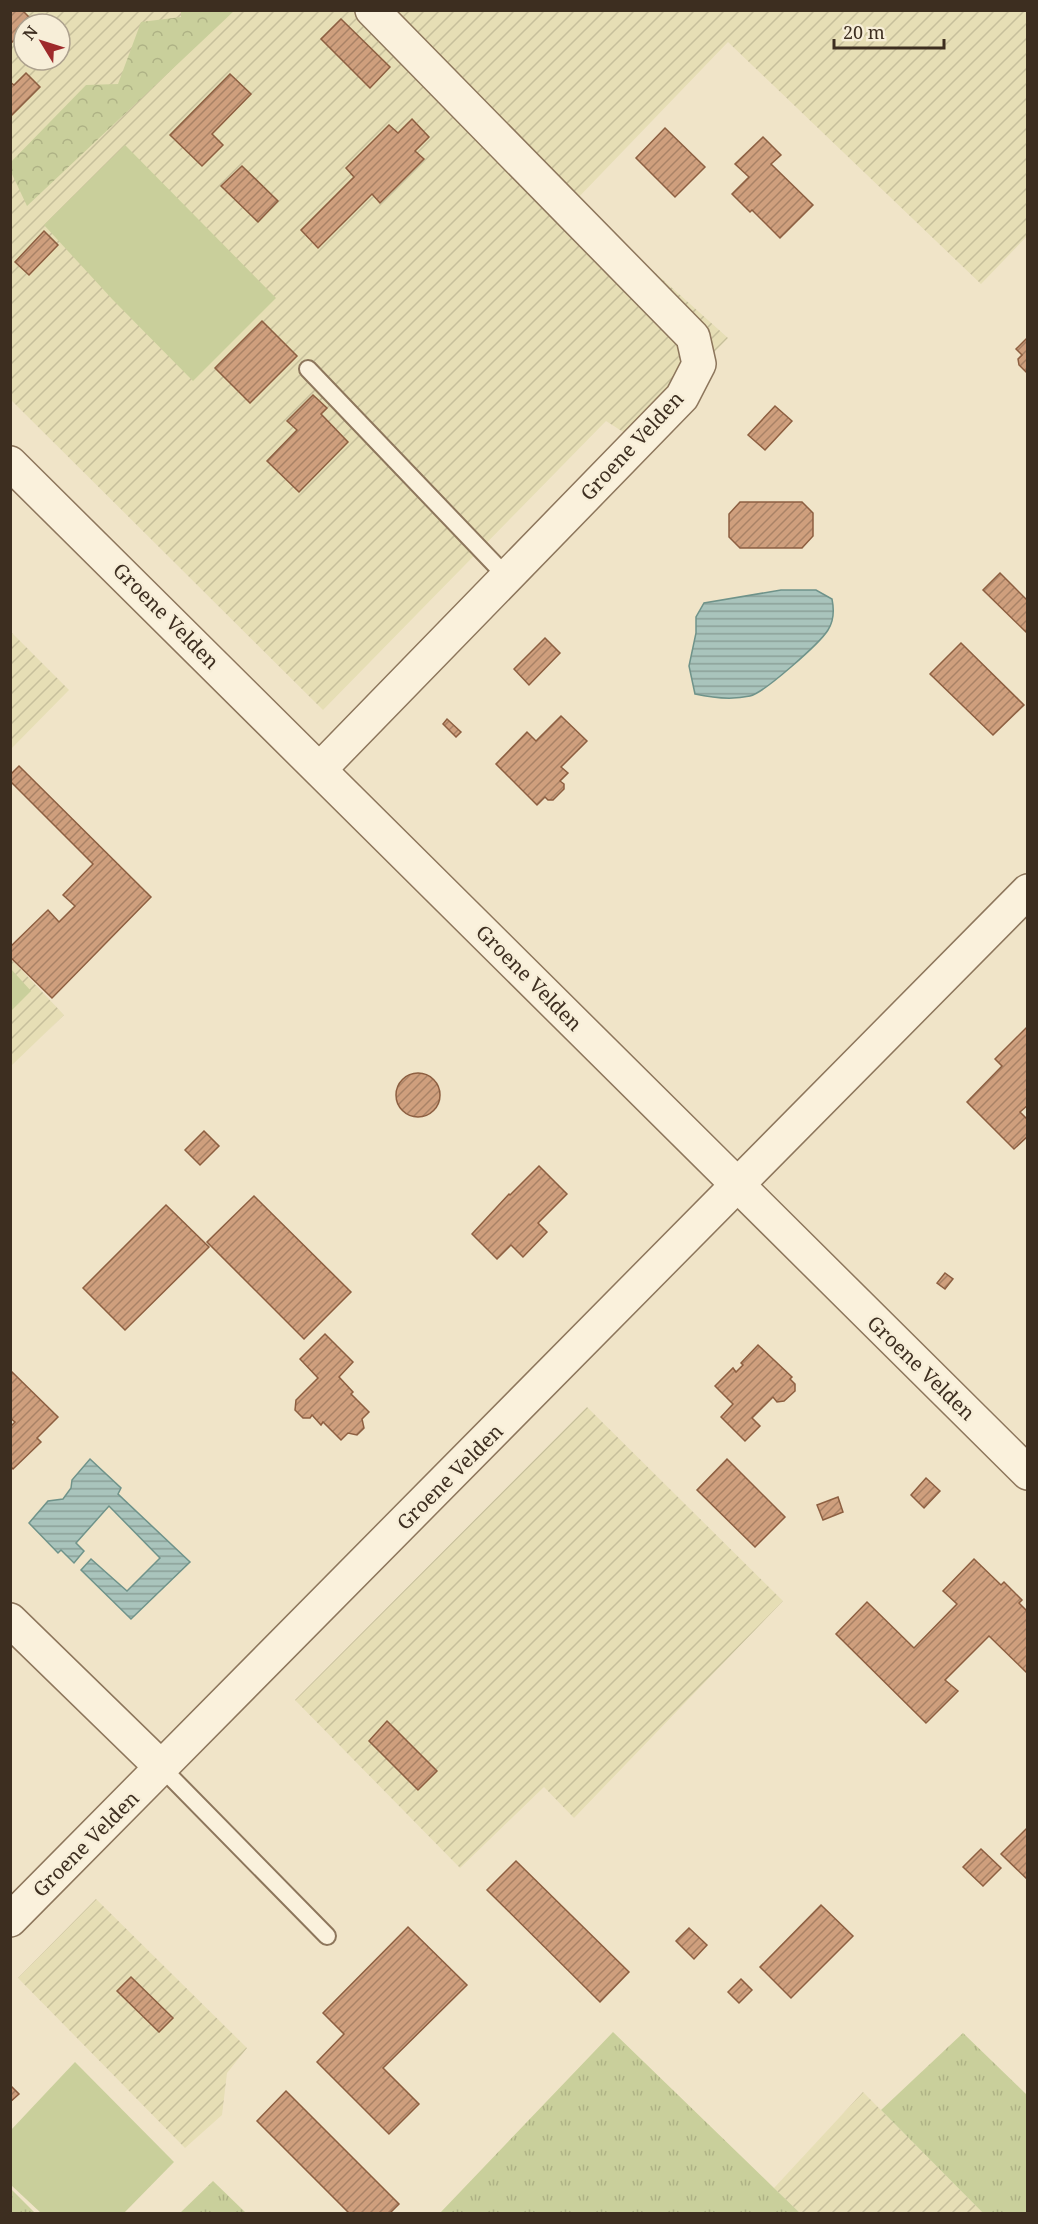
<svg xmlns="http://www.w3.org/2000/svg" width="1038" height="2224" viewBox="0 0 1038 2224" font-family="'Noto Serif',serif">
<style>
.farmland{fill:url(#farmland-furrows);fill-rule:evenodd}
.grass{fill:url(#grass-tufts)}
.forest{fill:url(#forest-crowns)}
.pitch{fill:#c9cf9b}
.water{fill:url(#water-rules);stroke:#6f938a;stroke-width:1.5}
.building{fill:url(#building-hatch);stroke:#8d5f41;stroke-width:1.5}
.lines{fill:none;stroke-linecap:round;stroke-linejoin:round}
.lane-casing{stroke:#8d765c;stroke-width:20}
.street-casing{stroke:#8d765c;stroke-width:36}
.lane{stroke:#faf1dc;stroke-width:16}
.street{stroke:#faf1dc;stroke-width:33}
.labels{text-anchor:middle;stroke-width:5;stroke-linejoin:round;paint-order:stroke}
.street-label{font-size:20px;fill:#3d2e20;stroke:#f7eed8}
</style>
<defs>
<pattern id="farmland-furrows" width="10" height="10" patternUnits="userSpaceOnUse" patternTransform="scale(1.5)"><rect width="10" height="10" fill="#e6deb5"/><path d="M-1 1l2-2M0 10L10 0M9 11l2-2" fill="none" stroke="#c6bf9b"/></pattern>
<pattern id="grass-tufts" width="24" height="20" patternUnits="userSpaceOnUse" patternTransform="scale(1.5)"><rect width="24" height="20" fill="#c9cf9b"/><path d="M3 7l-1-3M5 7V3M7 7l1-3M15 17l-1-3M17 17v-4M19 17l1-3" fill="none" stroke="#aeb285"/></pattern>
<pattern id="forest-crowns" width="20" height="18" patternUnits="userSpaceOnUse" patternTransform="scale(1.5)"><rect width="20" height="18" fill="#c9cf9b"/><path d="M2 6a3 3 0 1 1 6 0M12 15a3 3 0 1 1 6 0" fill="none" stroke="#aeb285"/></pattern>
<pattern id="water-rules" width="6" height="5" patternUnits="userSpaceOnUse" patternTransform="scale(1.5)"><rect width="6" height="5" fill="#a9c4bc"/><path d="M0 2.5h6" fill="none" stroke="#8ba098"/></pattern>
<pattern id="building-hatch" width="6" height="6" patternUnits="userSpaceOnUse" patternTransform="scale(1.5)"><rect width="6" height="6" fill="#cf9f7d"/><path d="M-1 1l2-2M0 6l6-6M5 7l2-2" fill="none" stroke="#a98266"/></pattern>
</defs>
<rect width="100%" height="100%" fill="#f0e4c8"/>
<g class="farmland">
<path d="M10 11H1027V236L981 284 728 42 575 201 728 338 631 437 606 421 323 710 11 400ZM24 24H60V60H24Z"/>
<polygon points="11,632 69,690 11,749 10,749"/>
<polygon points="11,959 64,1015 11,1066"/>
<polygon points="587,1407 783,1601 574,1818 544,1787 460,1868 295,1700"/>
<polygon points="96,1899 247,2048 227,2073 222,2115 185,2148 18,1978"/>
<polygon points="863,2092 983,2213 800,2213 774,2188"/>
</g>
<g class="grass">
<polygon points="613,2032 774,2188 800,2213 440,2213"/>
<polygon points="963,2033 1027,2095 1027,2213 983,2213 881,2110"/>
<polygon points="213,2181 246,2213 180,2213"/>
<polygon points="10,2189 11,2189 35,2213 11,2213"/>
</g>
<polygon class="forest" points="181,11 234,11 27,206 11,172 11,162 86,85 118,84 141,22 181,17"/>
<g class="pitch">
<polygon points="125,145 276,298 193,381 113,300 44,225"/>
<polygon points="11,969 31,991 11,1011"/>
<polygon points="75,2062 174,2162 124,2213 41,2213 11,2185 11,2130"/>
</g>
<g class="water">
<path d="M781 590H816L832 599C834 609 834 621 828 630 820 643 764 693 750 696 732 700 713 698 695 694L689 666 696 633V617L704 603Z"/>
<polygon points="90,1459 121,1488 118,1494 190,1562 131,1619 81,1570 91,1559 127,1591 160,1558 109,1506 76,1543 84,1551 74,1563 61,1550 58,1553 29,1523 48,1501 63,1499 71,1488 72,1480"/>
</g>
<g class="building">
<polygon points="10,10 22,10 33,21 31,24 24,24 24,31 10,44"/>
<polygon points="341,19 390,67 370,88 321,39"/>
<polygon points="26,73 40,87 10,117 10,82 14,85"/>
<polygon points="230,74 251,94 212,134 223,145 202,166 170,135"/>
<polygon points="412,119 429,137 415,151 424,159 380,203 372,194 318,248 301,230 354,177 346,168 389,125 398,133"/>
<polygon points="665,128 705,167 675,197 636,158"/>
<polygon points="763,137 781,155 771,164 813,205 780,238 752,210 750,212 732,194 749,177 735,164"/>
<polygon points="242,166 278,201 258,222 221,186"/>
<polygon points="44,231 58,245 29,275 15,262"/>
<polygon points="262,321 297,356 250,403 215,368"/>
<polygon points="1028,337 1028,374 1019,365 1018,359 1022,355 1016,349"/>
<polygon points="313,395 327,408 321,414 348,442 299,492 267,461 297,430 287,421"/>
<polygon points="775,406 792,421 765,450 748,435"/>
<polygon points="740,502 802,502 813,513 813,536 802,548 740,548 729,537 729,514"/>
<polygon points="1000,573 1028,601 1028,634 983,590"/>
<polygon points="545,638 560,653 529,685 514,669"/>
<polygon points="961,643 1024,705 993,735 930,674"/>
<polygon points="561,716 587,741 561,767 568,773 560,781 564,784 564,789 553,800 548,800 545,797 537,805 496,764 527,732 536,741"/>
<polygon points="447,719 461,732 456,737 443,724"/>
<polygon points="19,766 151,897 52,998 10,957 10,947 48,910 59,922 75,906 63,895 93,864 10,781 10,775"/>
<polygon points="1028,1026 1028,1105 1020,1112 1028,1120 1028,1136 1014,1149 967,1102 1002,1066 995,1059"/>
<circle cx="418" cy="1095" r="22"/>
<polygon points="204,1131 219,1146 200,1165 185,1150"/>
<polygon points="539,1166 567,1194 538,1223 547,1232 523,1257 511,1245 497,1259 472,1234 509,1194 510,1195"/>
<polygon points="254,1196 351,1292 304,1339 207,1242"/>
<polygon points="166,1205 209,1247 125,1330 83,1288"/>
<polygon points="945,1273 953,1279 945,1289 937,1283"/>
<polygon points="325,1334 353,1362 339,1377 353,1392 351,1394 369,1412 362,1419 364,1428 357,1435 348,1433 341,1440 323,1422 321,1425 312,1415 310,1418 303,1418 295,1410 296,1400 318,1378 300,1359"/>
<polygon points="758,1345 792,1377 790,1379 795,1384 795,1391 784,1401 777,1402 773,1397 752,1418 760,1426 745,1441 721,1417 733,1404 715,1386 733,1368 736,1372 743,1365 741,1363"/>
<polygon points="10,1370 58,1417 37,1438 41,1442 13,1469 10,1466 10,1427 15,1422 10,1418"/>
<polygon points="727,1459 785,1517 755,1547 697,1490"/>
<polygon points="926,1478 940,1491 924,1508 911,1495"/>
<polygon points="838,1497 843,1512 823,1520 817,1505"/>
<polygon points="974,1559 1001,1585 1004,1582 1022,1600 1019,1603 1028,1612 1028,1674 989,1636 945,1680 958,1691 926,1723 836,1634 867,1602 914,1648 957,1604 943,1591"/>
<polygon points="387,1721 437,1771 418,1790 369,1741"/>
<polygon points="1028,1827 1028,1880 1001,1854"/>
<polygon points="981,1849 1001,1868 983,1886 963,1867"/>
<polygon points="516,1861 629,1972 600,2002 487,1890"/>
<polygon points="821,1905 853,1936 791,1998 760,1967"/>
<polygon points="408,1927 467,1985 383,2068 419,2104 389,2134 317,2062 344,2034 323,2013"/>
<polygon points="689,1928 707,1945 694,1959 676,1941"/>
<polygon points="131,1977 173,2018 159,2032 117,1991"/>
<polygon points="741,1979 752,1990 739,2003 728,1992"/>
<polygon points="10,2085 19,2094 10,2102"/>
<polygon points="286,2091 399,2204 389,2214 350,2214 257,2121"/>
</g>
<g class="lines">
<defs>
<g id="lane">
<polyline points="308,369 506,576"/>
<polyline points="162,1768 327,1936"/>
</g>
<g id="street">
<path d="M10 463C351 798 687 1138 1028 1473"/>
<polyline points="321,768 682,397 699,364 693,337 372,10"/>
<polyline points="10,1620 162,1768"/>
<polyline points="10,1920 1028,891"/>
</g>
</defs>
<use href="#lane" class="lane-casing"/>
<use href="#street" class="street-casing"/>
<use href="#lane" class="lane"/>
<use href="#street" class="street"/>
</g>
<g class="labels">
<g class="street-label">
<text transform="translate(632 446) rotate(-47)" y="7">Groene Velden</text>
<text transform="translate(166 616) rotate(45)" y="7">Groene Velden</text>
<text transform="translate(529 978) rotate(45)" y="7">Groene Velden</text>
<text transform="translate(921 1368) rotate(44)" y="7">Groene Velden</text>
<text transform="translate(450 1477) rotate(-45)" y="7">Groene Velden</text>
<text transform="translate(86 1844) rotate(-45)" y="7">Groene Velden</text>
</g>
</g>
<rect width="1038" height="2224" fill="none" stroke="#3d2e20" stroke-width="24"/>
<g transform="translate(42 42) rotate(308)"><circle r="28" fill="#f7eed8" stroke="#ada18e" stroke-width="1.5"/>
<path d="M0-4.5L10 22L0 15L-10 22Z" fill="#9e2a2b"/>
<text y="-9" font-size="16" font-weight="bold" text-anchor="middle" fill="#3d2e20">N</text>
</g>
<path d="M834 39v9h110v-9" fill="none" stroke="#3d2e20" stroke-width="3"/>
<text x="843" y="39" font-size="18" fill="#3d2e20" stroke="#f7eed8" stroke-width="4.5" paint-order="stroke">20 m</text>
</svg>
